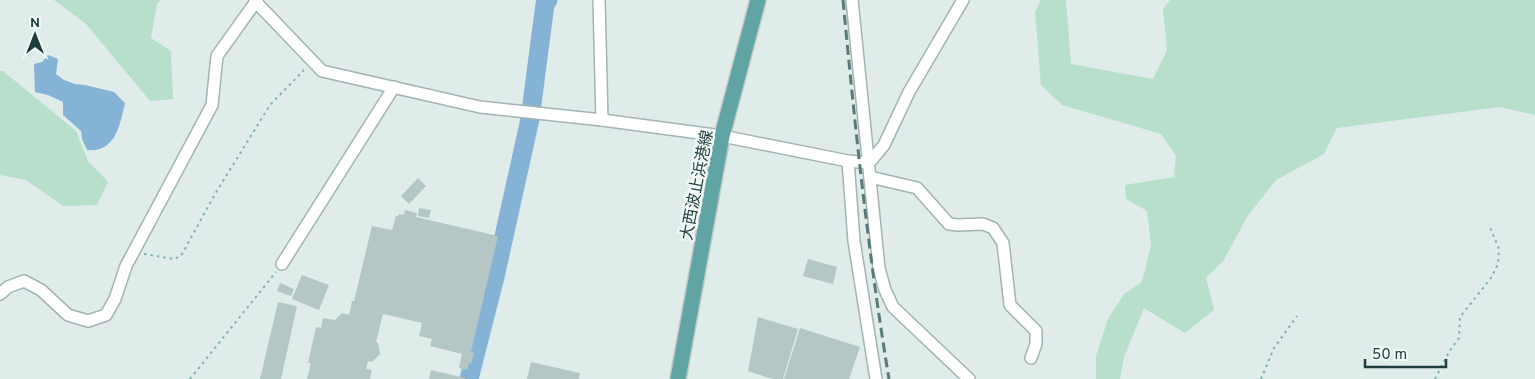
<svg xmlns="http://www.w3.org/2000/svg" width="1535" height="379" viewBox="0 0 1535 379" font-family="Overpass,'Noto Sans JP',sans-serif">
<style>
.green{fill:#b7dfcc}
.water{fill:#84b3d5}
.lines{fill:none;stroke-linecap:round;stroke-linejoin:round}
.river{stroke:#84b3d5;stroke-width:19}
.building{fill:#b5c7c4}
.minor-casing{stroke:#a2b4b3;stroke-width:14}
.primary-casing{stroke:#c0c9c9;stroke-width:18}
.path{stroke:#7eb2af;stroke-width:2;stroke-dasharray:2.5 4;stroke-linecap:butt}
.minor{stroke:#fff;stroke-width:11}
.primary{stroke:#61a4a4;stroke-width:15}
.rail{stroke:#5a7979;stroke-width:3;stroke-dasharray:10 5;stroke-linecap:butt}
.labels{text-anchor:middle;stroke-width:5;stroke-linejoin:round;paint-order:stroke}
.street-label{font-size:16px;fill:#1f3d3d;stroke:#f1f8f6}
</style>
<rect width="100%" height="100%" fill="#e0ecea"/>
<g class="green">
<polygon points="54,0 161,0 157,4 151,38 171,51 173,99 150,101 86,24"/>
<polygon points="1041,0 1066,0 1071,64 1153,79 1167,50 1163,9 1170,0 1535,0 1535,115 1500,107 1337,128 1324,154 1276,180 1247,217 1224,260 1206,278 1214,310 1185,333 1144,308 1124,357 1120,379 1096,379 1096,356 1108,319 1124,294 1142,282 1151,245 1147,211 1126,199 1125,185 1174,177 1176,156 1161,134 1062,105 1041,85 1035,12"/>
<polygon points="0,71 3,71 76,131 88,161 108,182 97,205 63,206 26,180 0,175"/>
</g>
<path class="water" d="M48 55 58 59 56 74 64 80 75 84 85 85 114 92 125 103C120 124 116 153 87 150L82 139 81 131 63 115V102L48 95 35 92 34 64 42 62Z"/>
<g class="lines">
<polyline class="river" points="469,379 495,277 530,119 545,4 548,0"/>
</g>
<g class="building">
<polygon points="418,178 426,186 409,204 401,196"/>
<polygon points="419,208 431,210 429,218 418,216"/>
<polygon points="405,210 417,213 416,217 498,236 471,352 474,353 471,364 469,363 467,370 459,368 462,354 430,346 432,339 419,336 422,323 383,314 376,342 378,343 380,354 372,362 368,361 366,369 372,370 370,379 307,379 311,363 308,363 316,327 321,328 323,318 335,320 342,313 349,315 352,301 354,301 372,226 392,230 396,216 398,216 399,214 404,215"/>
<polygon points="808,259 837,267 833,284 803,276"/>
<polygon points="302,275 329,285 319,310 292,299"/>
<polygon points="280,283 294,289 291,296 277,291"/>
<polygon points="278,302 297,306 281,379 260,379"/>
<polygon points="758,317 798,329 783,379 772,379 748,371"/>
<polygon points="800,328 860,347 849,379 784,379"/>
<polygon points="531,362 580,373 579,379 527,379"/>
<polygon points="431,370 465,378 465,379 429,379"/>
</g>
<g class="lines">
<defs>
<g id="minor">
<polyline points="599,0 602,120"/>
<polyline points="852,0 879,268 885,290 893,307 969,379"/>
<polyline points="255,1 322,71 480,107 602,120 722,136 848,161 869,163"/>
<polyline points="848,161 854,241 876,379"/>
<polyline points="869,163 884,145 909,92 963,0"/>
<polyline points="870,177 917,188 949,224 958,225 983,224 993,228 1003,243 1010,305 1036,331 1036,344 1031,358"/>
<polyline points="282,264 394,87"/>
<polyline points="0,294 8,287 24,281 41,290 68,315 88,321 106,315 115,299 126,266 212,105 217,56 257,0"/>
</g>
<polyline id="primary" points="678,379 722,136 758,0"/>
</defs>
<use href="#minor" class="minor-casing"/>
<use href="#primary" class="primary-casing"/>
<g class="path">
<polyline points="144,254 174,259 181,256 215,194 270,105 304,70"/>
<polyline points="190,379 276,272"/>
<polyline points="1261,379 1274,348 1297,316"/>
<polyline points="1435,379 1449,352 1459,338 1460,317 1491,278 1498,264 1499,249 1489,225"/>
</g>
<use href="#minor" class="minor"/>
<use href="#primary" class="primary"/>
<path class="rail" d="M843 0C855 127 868 253 889 379"/>
</g>
<g class="labels">
<g class="street-label">
<text transform="translate(696 185) rotate(-79)" y="6">大西波止浜港線</text>
</g>
</g>
<g transform="translate(35 35)" stroke="#f1f8f6" stroke-width="4" paint-order="stroke">
<path d="M0-4L9 19L0 12L-9 19Z" fill="#1f3d3d"/>
<text y="-8" font-size="14" font-weight="bold" text-anchor="middle" fill="#1f3d3d">N</text>
</g>
<path d="M1365 359v8h81v-8" fill="none" stroke="#1f3d3d" stroke-width="2.5"/>
<text x="1372" y="359" font-size="15" fill="#1f3d3d" stroke="#f1f8f6" stroke-width="4" paint-order="stroke">50 m</text>
</svg>
